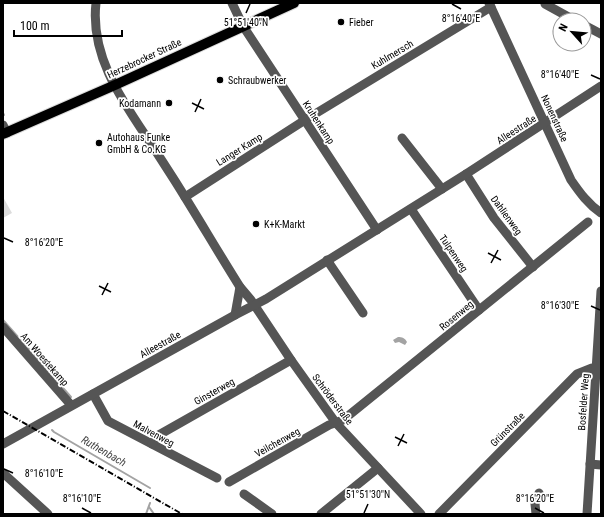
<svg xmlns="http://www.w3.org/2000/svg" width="604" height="517" viewBox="0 0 604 517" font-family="'Roboto Condensed',sans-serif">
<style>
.green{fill:#dcdcdc}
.water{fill:#a3a3a3}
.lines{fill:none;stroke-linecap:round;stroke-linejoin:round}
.stream{stroke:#a3a3a3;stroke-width:2}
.major-casing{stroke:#dbdbdb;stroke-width:12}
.minor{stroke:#555;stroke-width:9}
.major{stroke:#000;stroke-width:10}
.rail{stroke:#000;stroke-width:2;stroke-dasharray:6 2 1 2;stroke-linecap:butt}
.ticks{fill:none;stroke:#000;stroke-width:1.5}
.poi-dot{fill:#000;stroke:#fff;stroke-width:1.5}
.labels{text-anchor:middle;stroke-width:3.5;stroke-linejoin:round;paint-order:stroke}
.poi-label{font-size:10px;fill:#000;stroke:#fff;text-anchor:start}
.street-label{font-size:10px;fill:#000;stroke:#fff}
.water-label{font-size:11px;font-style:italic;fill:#444;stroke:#fff}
.ticks-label{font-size:10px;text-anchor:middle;fill:#000;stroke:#fff;stroke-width:3.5;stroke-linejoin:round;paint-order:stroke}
</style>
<rect width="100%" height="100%" fill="#fff"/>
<polygon class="green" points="3,197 12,213 3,218"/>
<path class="water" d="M398 337C402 337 405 338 407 342L405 345 399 342 395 343 393 340Z"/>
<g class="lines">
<g class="stream">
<polyline points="3,113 4,115"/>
<polyline points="3,320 71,397"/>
<polyline points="52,430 54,432 150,488"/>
<polyline points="149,507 154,514"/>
<polyline points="146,514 150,503"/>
</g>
<defs>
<polyline id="major" points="3,134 115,85 294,3"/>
</defs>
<use href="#major" class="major-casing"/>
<g class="minor">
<path d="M96 3C90 55 121 99 148 139 157 153 166 167 175 181 197 216 218 252 240 287L251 300 291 360 336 423 421 514"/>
<polyline points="232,3 243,26 377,230"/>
<path d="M489 3 571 180C580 193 588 204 601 213"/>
<polyline points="545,4 574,20"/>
<polyline points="584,25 601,34"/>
<polyline points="3,125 7,133"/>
<polyline points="402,138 442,189"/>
<polyline points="466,174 494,218 533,267"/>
<polyline points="185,197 305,120 491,7"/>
<polyline points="411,209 479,310"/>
<polyline points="327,260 363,313"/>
<polyline points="235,315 240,287"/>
<polyline points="3,327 71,405"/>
<polyline points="93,394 108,421 217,478"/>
<polyline points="3,444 235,315 266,299 466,174 601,86"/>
<polyline points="152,444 157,436 291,360"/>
<polyline points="590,464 601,465"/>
<polyline points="3,473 48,514"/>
<polyline points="229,482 329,425 343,420 588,222"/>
<polyline points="244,494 272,514"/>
<polyline points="321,514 378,468"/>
<polyline points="439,514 577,374 592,368 596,367"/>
<polyline points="536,514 535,504 539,493"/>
<polyline points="587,514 601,291"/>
</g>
<use href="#major" class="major"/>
<polyline class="rail" points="3,411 182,514"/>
</g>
<path class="ticks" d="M452 4 461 9M246 13 250 4M591 75 600 79M192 103 204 109M195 112 201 99M4 238 13 242M488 253 501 260M491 263 498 250M99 286 111 292M102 295 108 283M591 306 600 310M395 437 407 443M398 446 404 434M4 469 13 473M82 508 91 513M535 508 544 513M364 513 368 504"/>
<g class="poi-dot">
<circle cx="341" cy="22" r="4"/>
<circle cx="220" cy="80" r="4"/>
<circle cx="169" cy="103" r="4"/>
<circle cx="99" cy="143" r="4"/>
<circle cx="256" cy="224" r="4"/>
</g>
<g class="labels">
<g class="poi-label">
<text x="349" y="26">Fieber</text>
<text x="228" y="84">Schraubwerker</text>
<text x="161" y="107" text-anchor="end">Kodamann</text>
<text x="107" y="141">Autohaus Funke<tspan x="107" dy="12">GmbH &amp; Co.KG</tspan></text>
<text x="264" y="228">K+K-Markt</text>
</g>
<g class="street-label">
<text transform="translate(392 54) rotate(-31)" y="4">Kuhlmersch</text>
<text transform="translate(144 58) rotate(-25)" y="4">Herzebrocker Straße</text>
<text transform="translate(555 118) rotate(65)" y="4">Nonenstraße</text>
<text transform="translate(319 122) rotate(57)" y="4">Kruhenkamp</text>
<text transform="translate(516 129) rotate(-33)" y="4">Alleestraße</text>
<text transform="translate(239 149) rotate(-32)" y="4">Langer Kamp</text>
<text transform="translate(507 215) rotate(54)" y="4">Dahlienweg</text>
<text transform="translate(454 253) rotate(56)" y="4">Tulpenweg</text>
<text transform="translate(456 315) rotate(-40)" y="4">Rosenweg</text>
<text transform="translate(160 344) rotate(-29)" y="4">Alleestraße</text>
<text transform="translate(45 359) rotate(49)" y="4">Am Woestekamp</text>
<text transform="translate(214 391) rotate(-29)" y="4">Ginsterweg</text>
<text transform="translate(333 399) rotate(53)" y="4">Schröderstraße</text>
<text transform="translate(583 402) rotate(-86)" y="4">Bosfelder Weg</text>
<text transform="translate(507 429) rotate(-45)" y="4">Grünstraße</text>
<text transform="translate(154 433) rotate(28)" y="4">Malvenweg</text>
<text transform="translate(277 442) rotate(-29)" y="4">Veilchenweg</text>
</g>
<g class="water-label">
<text transform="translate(104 451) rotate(30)" y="4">Ruthenbach</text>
</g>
</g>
<g class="ticks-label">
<text x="461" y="22">8°16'40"E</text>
<text x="246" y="26">51°51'40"N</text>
<text x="560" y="78">8°16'40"E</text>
<text x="44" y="246">8°16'20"E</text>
<text x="560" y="309">8°16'30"E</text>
<text x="44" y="477">8°16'10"E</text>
<text x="368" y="498">51°51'30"N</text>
<text x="82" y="502">8°16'10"E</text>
<text x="535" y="502">8°16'20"E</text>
</g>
<rect width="604" height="517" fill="none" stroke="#000000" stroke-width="8"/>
<g transform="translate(572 32) rotate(297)"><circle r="19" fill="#ffffff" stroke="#999999"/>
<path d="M0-3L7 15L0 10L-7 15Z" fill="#000000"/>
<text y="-6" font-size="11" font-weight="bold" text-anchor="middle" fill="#000000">N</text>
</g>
<path d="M14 30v6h108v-6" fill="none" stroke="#000000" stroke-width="2"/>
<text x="20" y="30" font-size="12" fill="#000000" stroke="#ffffff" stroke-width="3" paint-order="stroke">100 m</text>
</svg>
